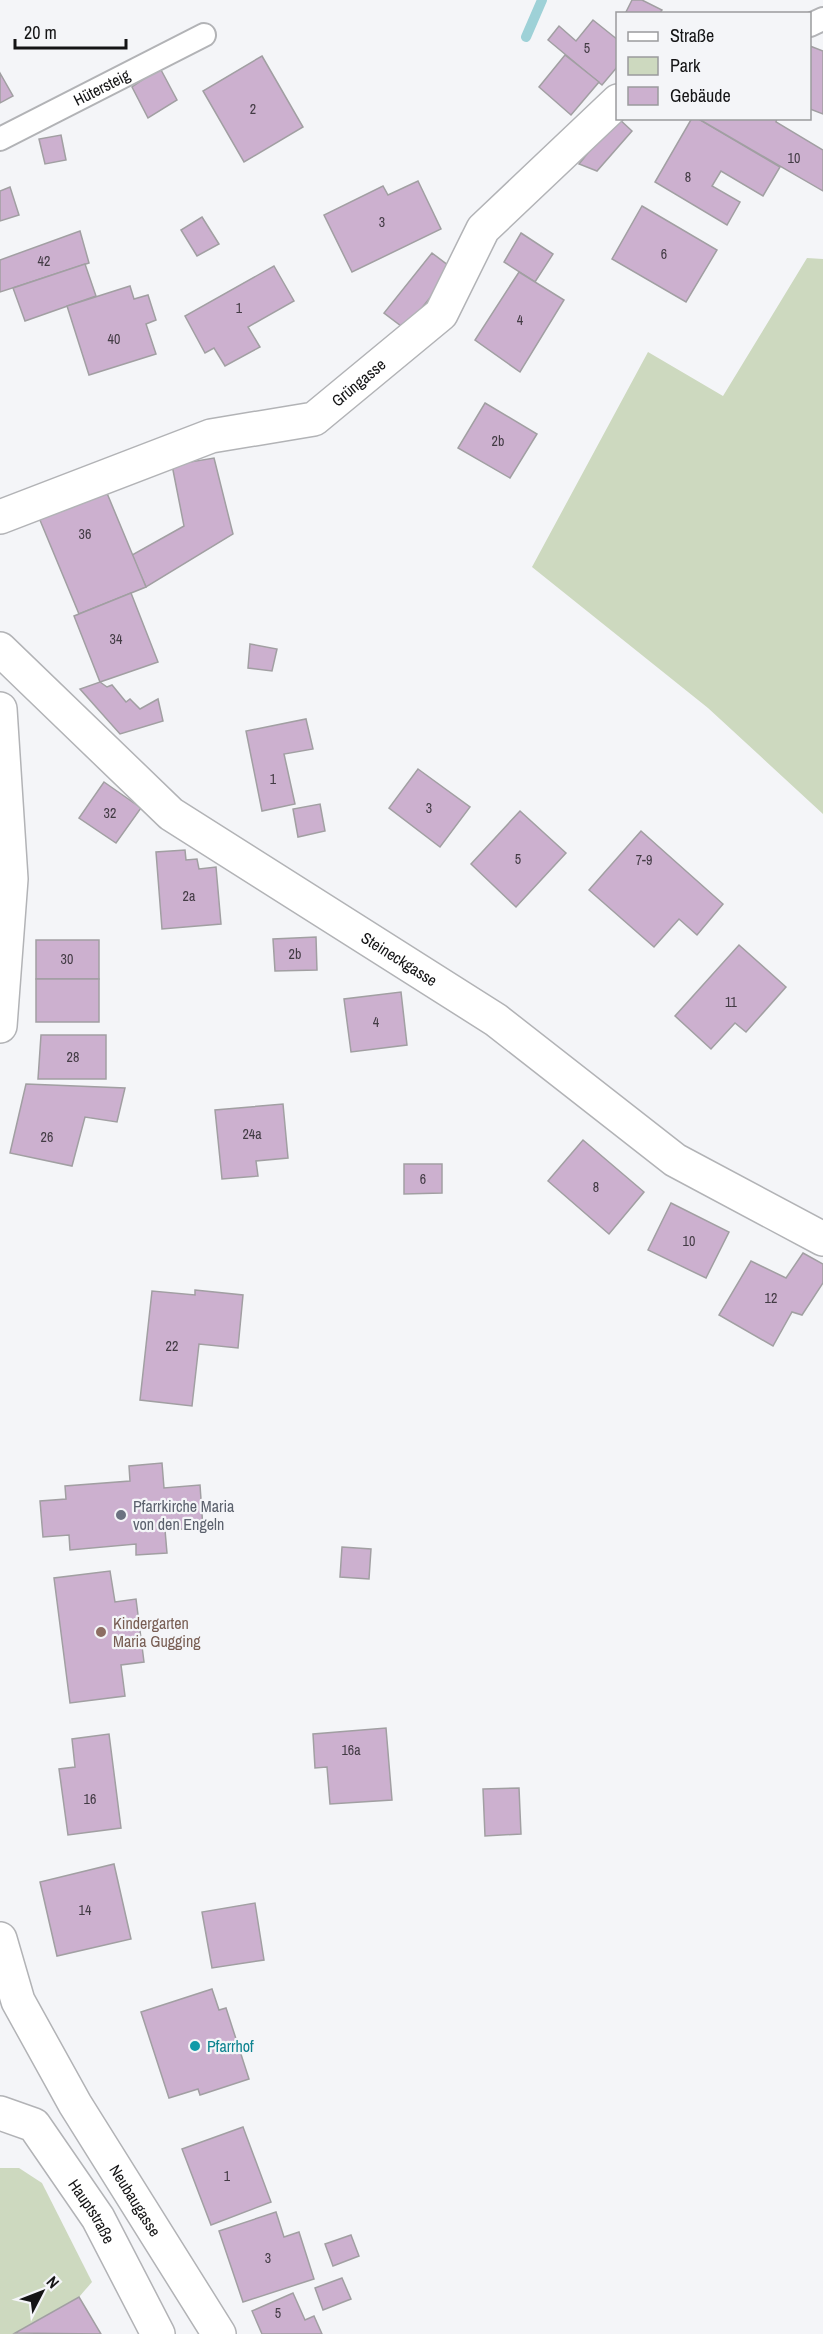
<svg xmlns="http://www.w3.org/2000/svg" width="823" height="2334" viewBox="0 0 823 2334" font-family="'Archivo Narrow',sans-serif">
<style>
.green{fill:#cdd9bf}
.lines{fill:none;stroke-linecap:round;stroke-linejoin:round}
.stream{stroke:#9ed1d7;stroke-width:10}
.building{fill:#ccb0cf;stroke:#a19fa2;stroke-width:1.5}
.service-casing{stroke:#b2b3b6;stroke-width:26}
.minor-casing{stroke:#b2b3b6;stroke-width:36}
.primary-casing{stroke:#b2b3b6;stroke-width:36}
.service{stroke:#fff;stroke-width:22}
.minor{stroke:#fff;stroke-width:33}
.primary{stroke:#fff;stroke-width:33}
.worship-dot{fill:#6b7280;stroke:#f4f5f8;stroke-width:2}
.education-dot{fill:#8d6e63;stroke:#f4f5f8;stroke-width:2}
.culture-dot{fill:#0f9aa8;stroke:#f4f5f8;stroke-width:2}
.labels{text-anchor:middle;stroke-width:4.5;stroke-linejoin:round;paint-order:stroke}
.number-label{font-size:14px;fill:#423b44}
.street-label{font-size:16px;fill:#141415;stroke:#f4f5f8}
.worship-label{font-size:16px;fill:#5b616d;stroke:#f4f5f8;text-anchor:start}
.education-label{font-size:16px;fill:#785e54;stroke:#f4f5f8;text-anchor:start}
.culture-label{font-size:16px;fill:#0d838f;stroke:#f4f5f8;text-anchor:start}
</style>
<rect width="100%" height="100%" fill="#f4f5f8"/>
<g class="green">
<polygon points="807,258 823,259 823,814 708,708 532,567 648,352 723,396"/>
<polygon points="0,2168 19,2168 42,2183 92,2282 79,2297 16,2334 0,2334"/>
</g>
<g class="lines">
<polyline class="stream" points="526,37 542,0"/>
</g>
<g class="building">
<polygon points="632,0 642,0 662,10 659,14 625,14"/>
<polygon points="593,20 618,40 618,66 602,85 548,40 559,26 576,41"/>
<polygon points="810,46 823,51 823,114 810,109"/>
<polygon points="565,55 599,82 571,115 539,87"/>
<polygon points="262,56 303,127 244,162 203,91"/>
<polygon points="160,68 177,100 148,118 132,87"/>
<polygon points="0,73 13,96 0,103"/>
<polygon points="617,117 632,131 597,171 579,164"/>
<polygon points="692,118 697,118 780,167 763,196 721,171 712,186 740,202 727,225 655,182"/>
<polygon points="697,118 777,118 776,122 823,150 823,191"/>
<polygon points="61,135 66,160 45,164 39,139"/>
<polygon points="418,181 441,229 352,272 324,215 383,186 388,195"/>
<polygon points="10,187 19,215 0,221 0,191"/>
<polygon points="642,206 717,250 686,302 612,259"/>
<polygon points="202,217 219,244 197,256 181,230"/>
<polygon points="80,231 89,263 0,292 0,260"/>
<polygon points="521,233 553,254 535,282 504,262"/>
<polygon points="432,253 453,269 405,329 384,313"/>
<polygon points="85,264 96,296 25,321 13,288"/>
<polygon points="274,266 294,301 248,327 260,347 225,366 214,348 205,353 185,316"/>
<polygon points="519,272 564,300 520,372 475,340"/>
<polygon points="130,286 134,299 148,295 156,320 146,324 156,354 89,375 67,306"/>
<polygon points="485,403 537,434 510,478 458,448"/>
<polygon points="214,458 233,534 146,587 132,555 184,526 172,465"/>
<polygon points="104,486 146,587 79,614 37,513"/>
<polygon points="131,593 158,662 100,682 74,616"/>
<polygon points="250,644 277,649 272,671 248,668"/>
<polygon points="100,682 107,687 112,685 126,702 130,699 140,709 158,699 163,721 120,734 80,689"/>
<polygon points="306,719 313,749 284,754 295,804 262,811 246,731"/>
<polygon points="418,769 470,807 440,847 389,808"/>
<polygon points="104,782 141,808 116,843 79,818"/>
<polygon points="320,804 325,831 298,837 293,809"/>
<polygon points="520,811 566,853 516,907 471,864"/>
<polygon points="641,831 723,904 697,935 679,919 654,947 589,890"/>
<polygon points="185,850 186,860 197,859 199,869 216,867 221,924 162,929 156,852"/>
<polygon points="316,937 317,970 275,971 273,939"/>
<rect x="36" y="940" width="63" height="39"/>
<polygon points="739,945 786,987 746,1032 735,1023 711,1049 675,1016"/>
<rect x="36" y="979" width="63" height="43"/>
<polygon points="401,992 407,1045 351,1052 344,999"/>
<polygon points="41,1035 106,1035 106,1079 38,1079"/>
<polygon points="26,1084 125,1088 117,1122 85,1117 72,1166 10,1153"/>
<polygon points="283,1104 288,1158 256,1161 258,1176 222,1179 215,1110"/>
<polygon points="583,1140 644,1192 609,1234 548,1181"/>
<polygon points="404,1164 442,1164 442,1193 404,1194"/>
<polygon points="671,1203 729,1232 706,1278 648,1250"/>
<polygon points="803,1253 823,1264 823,1283 802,1315 792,1312 773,1346 719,1315 751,1261 786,1278"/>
<polygon points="195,1290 243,1295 238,1348 199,1344 192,1406 140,1400 152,1291 195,1295"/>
<polygon points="162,1463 164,1488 200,1485 203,1528 165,1530 167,1553 136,1555 136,1544 70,1550 69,1535 43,1537 40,1501 66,1499 65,1486 130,1481 129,1466"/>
<polygon points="342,1547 371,1549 369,1579 340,1577"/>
<polygon points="110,1571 115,1602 136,1599 144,1662 121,1665 125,1696 70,1703 54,1578"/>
<polygon points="386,1728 392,1800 330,1804 327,1767 315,1768 313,1734"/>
<polygon points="109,1734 121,1828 68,1835 59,1769 75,1767 72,1739"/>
<polygon points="519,1788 521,1834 485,1836 483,1789"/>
<polygon points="114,1864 131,1939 57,1956 40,1882"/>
<polygon points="255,1903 264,1960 212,1968 202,1912"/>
<polygon points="212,1989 219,2010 226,2008 249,2079 200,2095 198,2089 169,2098 141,2012"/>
<polygon points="243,2127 271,2202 211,2225 182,2149"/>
<polygon points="276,2212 284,2237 299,2232 314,2279 243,2302 219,2231"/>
<polygon points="351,2235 359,2256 333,2266 325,2244"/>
<polygon points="342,2278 351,2299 323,2310 315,2288"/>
<polygon points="293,2293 305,2320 314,2316 322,2334 262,2334 252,2311"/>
<polygon points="79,2297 101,2334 15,2333"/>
</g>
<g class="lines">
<defs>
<g id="service">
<polyline points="810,25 823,19"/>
<path id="s1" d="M0 139 204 35"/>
</g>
<g id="minor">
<path id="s2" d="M0 517 211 436 314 419 441 314 483 229 618 101"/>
<path id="s3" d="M0 649 171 814 496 1020 675 1160 823 1239"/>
<path id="s4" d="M0 1939 18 2001 75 2104 219 2334"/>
<path id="s5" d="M0 2113 34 2125 98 2218 158 2334"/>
</g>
<polyline id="primary" points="0,709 11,879 0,1026"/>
</defs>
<use href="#service" class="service-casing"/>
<use href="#minor" class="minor-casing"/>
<use href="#primary" class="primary-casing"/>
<use href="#service" class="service"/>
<use href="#minor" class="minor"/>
<use href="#primary" class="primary"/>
</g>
<circle class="worship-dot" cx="121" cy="1515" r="6"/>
<circle class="education-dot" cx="101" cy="1632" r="6"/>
<circle class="culture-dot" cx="195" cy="2046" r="6"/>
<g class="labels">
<g class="number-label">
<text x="587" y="53">5</text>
<text x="253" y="114">2</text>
<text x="794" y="163">10</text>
<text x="688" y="182">8</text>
<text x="382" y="227">3</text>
<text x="664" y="259">6</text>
<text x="44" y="266">42</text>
<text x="239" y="313">1</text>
<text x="520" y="325">4</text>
<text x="114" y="344">40</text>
<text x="498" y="446">2b</text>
<text x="85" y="539">36</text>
<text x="116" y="644">34</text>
<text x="273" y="784">1</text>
<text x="429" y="813">3</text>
<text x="110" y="818">32</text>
<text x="518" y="864">5</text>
<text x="644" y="865">7-9</text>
<text x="189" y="901">2a</text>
<text x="295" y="959">2b</text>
<text x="67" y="964">30</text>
<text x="731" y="1007">11</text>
<text x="376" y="1027">4</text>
<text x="73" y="1062">28</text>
<text x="252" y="1139">24a</text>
<text x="47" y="1142">26</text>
<text x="423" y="1184">6</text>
<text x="596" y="1192">8</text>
<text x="689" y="1246">10</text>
<text x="771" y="1303">12</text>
<text x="172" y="1351">22</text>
<text x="351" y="1755">16a</text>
<text x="90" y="1804">16</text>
<text x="85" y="1915">14</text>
<text x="227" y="2181">1</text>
<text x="268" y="2263">3</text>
<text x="278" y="2318">5</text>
</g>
<g class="street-label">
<text dy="6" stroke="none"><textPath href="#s1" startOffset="114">Hütersteig</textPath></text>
<text dy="6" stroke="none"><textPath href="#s2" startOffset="388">Grüngasse</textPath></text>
<text dy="6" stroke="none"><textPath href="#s3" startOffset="508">Steineckgasse</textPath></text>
<text dy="6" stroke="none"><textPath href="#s4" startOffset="296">Neubaugasse</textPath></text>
<text dy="6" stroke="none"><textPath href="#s5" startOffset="140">Hauptstraße</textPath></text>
</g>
<g class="worship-label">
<text x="133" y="1512">Pfarrkirche Maria<tspan x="133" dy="18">von den Engeln</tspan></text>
</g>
<g class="education-label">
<text x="113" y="1629">Kindergarten<tspan x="113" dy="18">Maria Gugging</tspan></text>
</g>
<g class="culture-label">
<text x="207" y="2052">Pfarrhof</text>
</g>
</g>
<rect x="616" y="12" width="195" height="108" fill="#f4f5f8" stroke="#9a9b9d" stroke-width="1.5"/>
<rect x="628" y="32" width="30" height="9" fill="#ffffff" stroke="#9a9b9d" stroke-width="1.5"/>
<text x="670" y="42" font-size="18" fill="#141415">Straße</text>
<rect x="628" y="57" width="30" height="18" fill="#cdd9bf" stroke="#9a9b9d" stroke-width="1.5"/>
<text x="670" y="72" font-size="18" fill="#141415">Park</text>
<rect x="628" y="87" width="30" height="18" fill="#ccb0cf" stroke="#9a9b9d" stroke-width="1.5"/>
<text x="670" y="102" font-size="18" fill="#141415">Gebäude</text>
<g transform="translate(42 2292) rotate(48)" stroke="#f4f5f8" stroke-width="4.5" paint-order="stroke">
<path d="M0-4.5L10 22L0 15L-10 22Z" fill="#141415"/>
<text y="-9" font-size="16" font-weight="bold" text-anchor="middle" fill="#141415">N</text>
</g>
<path d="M15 39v9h111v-9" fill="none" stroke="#141415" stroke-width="3"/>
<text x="24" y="39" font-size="18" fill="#141415" stroke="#f4f5f8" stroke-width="4.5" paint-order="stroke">20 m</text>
</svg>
